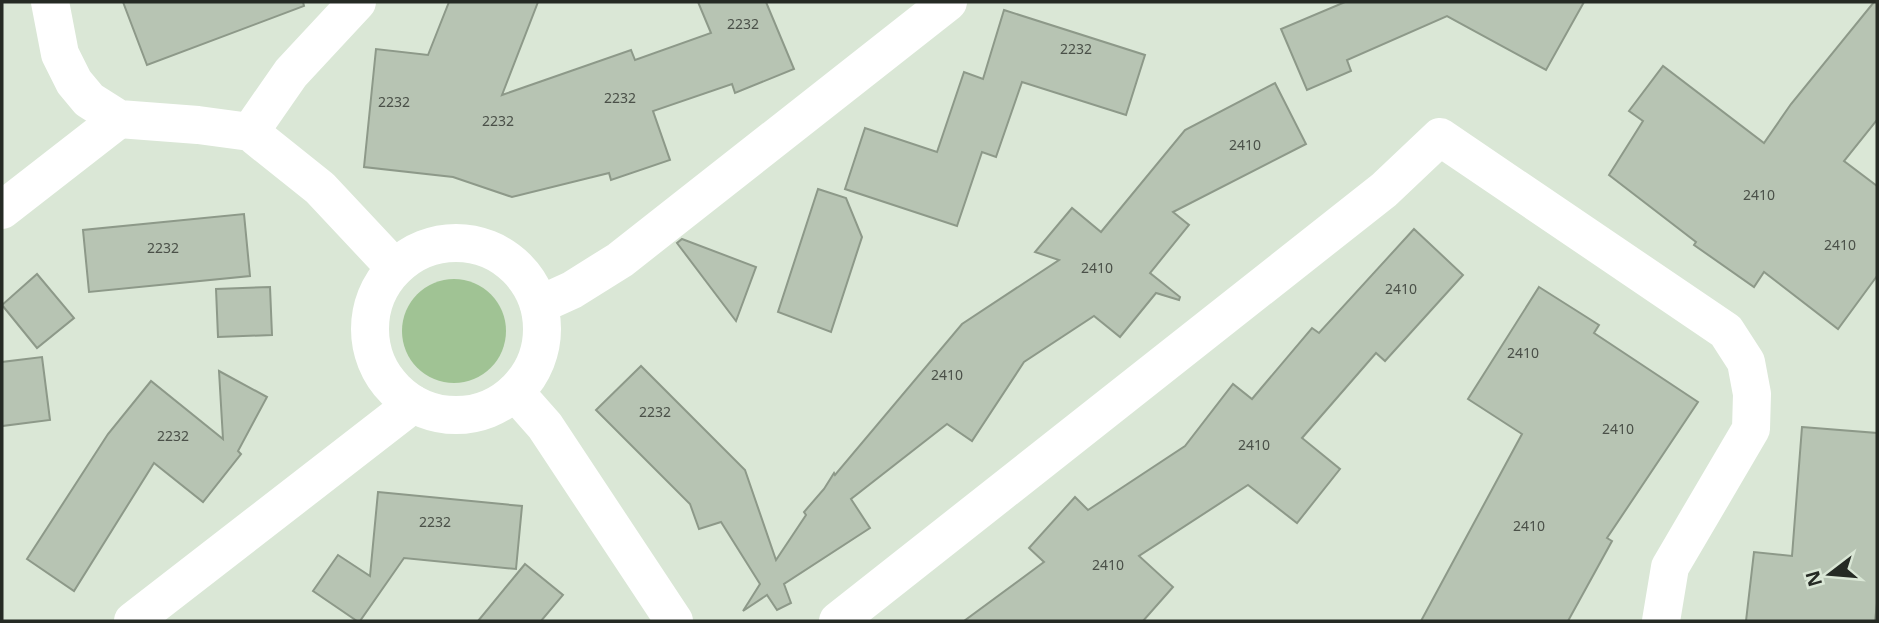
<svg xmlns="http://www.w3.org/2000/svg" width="1879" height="623" viewBox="0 0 1879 623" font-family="'Noto Sans',sans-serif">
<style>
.green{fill:#a0c394}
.building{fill:#b7c4b3;stroke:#8d9989;stroke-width:2}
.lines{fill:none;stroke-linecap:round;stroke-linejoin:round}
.minor{stroke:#fff;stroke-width:38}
.labels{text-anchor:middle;stroke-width:5;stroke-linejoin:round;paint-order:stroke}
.number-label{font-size:14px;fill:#4a5048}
</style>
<rect width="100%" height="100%" fill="#dae7d6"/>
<circle class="green" cx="454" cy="331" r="52"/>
<g class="building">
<polygon points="123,2 303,2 304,6 147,65"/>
<polygon points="449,2 538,2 502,95 631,50 635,60 711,33 698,2 766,2 794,69 735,93 732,84 653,111 670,160 611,180 609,173 512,197 453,177 364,167 376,49 428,55"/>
<polygon points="1345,2 1584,2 1546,70 1447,16 1347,60 1351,71 1307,90 1281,29"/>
<polygon points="1874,2 1877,2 1877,120 1844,161 1877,186 1877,276 1838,329 1764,272 1754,287 1694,245 1696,242 1609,175 1643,121 1629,111 1663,66 1764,143 1791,104"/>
<polygon points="1004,10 1145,55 1126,115 1022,82 996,157 982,152 957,226 845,189 865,128 937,152 964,72 983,79"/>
<polygon points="1275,83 1306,144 1173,212 1189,225 1150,273 1180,297 1179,300 1156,293 1120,337 1094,316 1024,362 972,441 947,424 851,499 870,528 784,584 791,603 777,610 767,595 743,611 760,584 721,522 699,529 690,504 596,410 641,366 745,470 776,560 806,515 804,512 824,489 834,473 835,475 962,324 1059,260 1035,252 1072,208 1101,232 1185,130"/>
<polygon points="818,189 846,198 862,237 831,332 778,312"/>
<polygon points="244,214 250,276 89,292 83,230"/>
<polygon points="1414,229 1463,275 1385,361 1376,353 1302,438 1340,469 1297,523 1248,485 1139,556 1173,587 1143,621 964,621 1044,562 1029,548 1075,497 1088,510 1185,446 1233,384 1252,399 1312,328 1319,333"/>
<polygon points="682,239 756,267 736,321 677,243"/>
<polygon points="37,274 74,318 37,348 2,305"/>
<polygon points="270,287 272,335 218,337 216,289"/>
<polygon points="1539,287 1599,325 1594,333 1698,402 1607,538 1612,541 1568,621 1421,621 1522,434 1468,399"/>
<polygon points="42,357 50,420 2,426 2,362"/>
<polygon points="219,371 267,397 238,451 241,454 203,502 154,463 74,591 27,559 108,434 151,381 223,439"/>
<polygon points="1802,427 1877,433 1877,603 1875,621 1746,621 1754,552 1792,556"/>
<polygon points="378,492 522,506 516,569 404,558 360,621 357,621 313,591 338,555 370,576"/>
<polygon points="525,564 563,595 541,621 478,621"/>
</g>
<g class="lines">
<g class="minor">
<polyline points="50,2 60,54 74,82 89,100 119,119 198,125 250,132 320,188 395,268"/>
<polyline points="250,132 291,73 357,2"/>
<polyline points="2,210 119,119"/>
<circle cx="456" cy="329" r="86"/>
<polyline points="539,305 572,290 620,260 948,2"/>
<polyline points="515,392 545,426 674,621"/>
<polyline points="133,621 413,404"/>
<polyline points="838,621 1384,190 1440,137 1726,331 1746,362 1752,394 1751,429 1670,567 1661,621"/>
</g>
</g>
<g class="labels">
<g class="number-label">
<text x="743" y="29">2232</text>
<text x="1076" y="54">2232</text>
<text x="620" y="103">2232</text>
<text x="394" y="107">2232</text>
<text x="498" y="126">2232</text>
<text x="1245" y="150">2410</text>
<text x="1759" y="200">2410</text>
<text x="1840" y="250">2410</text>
<text x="163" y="253">2232</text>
<text x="1097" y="273">2410</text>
<text x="1401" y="294">2410</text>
<text x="1523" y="358">2410</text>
<text x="947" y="380">2410</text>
<text x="655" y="417">2232</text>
<text x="1618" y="434">2410</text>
<text x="173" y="441">2232</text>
<text x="1254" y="450">2410</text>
<text x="435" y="527">2232</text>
<text x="1529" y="531">2410</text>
<text x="1108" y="570">2410</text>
</g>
</g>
<rect width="1879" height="623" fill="none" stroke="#252a24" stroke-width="7"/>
<g transform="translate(1830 574) rotate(254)" stroke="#dae7d6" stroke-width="5" paint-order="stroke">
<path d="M0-5L12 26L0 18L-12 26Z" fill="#252a24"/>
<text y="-10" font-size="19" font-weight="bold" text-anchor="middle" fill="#252a24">N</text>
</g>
</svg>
